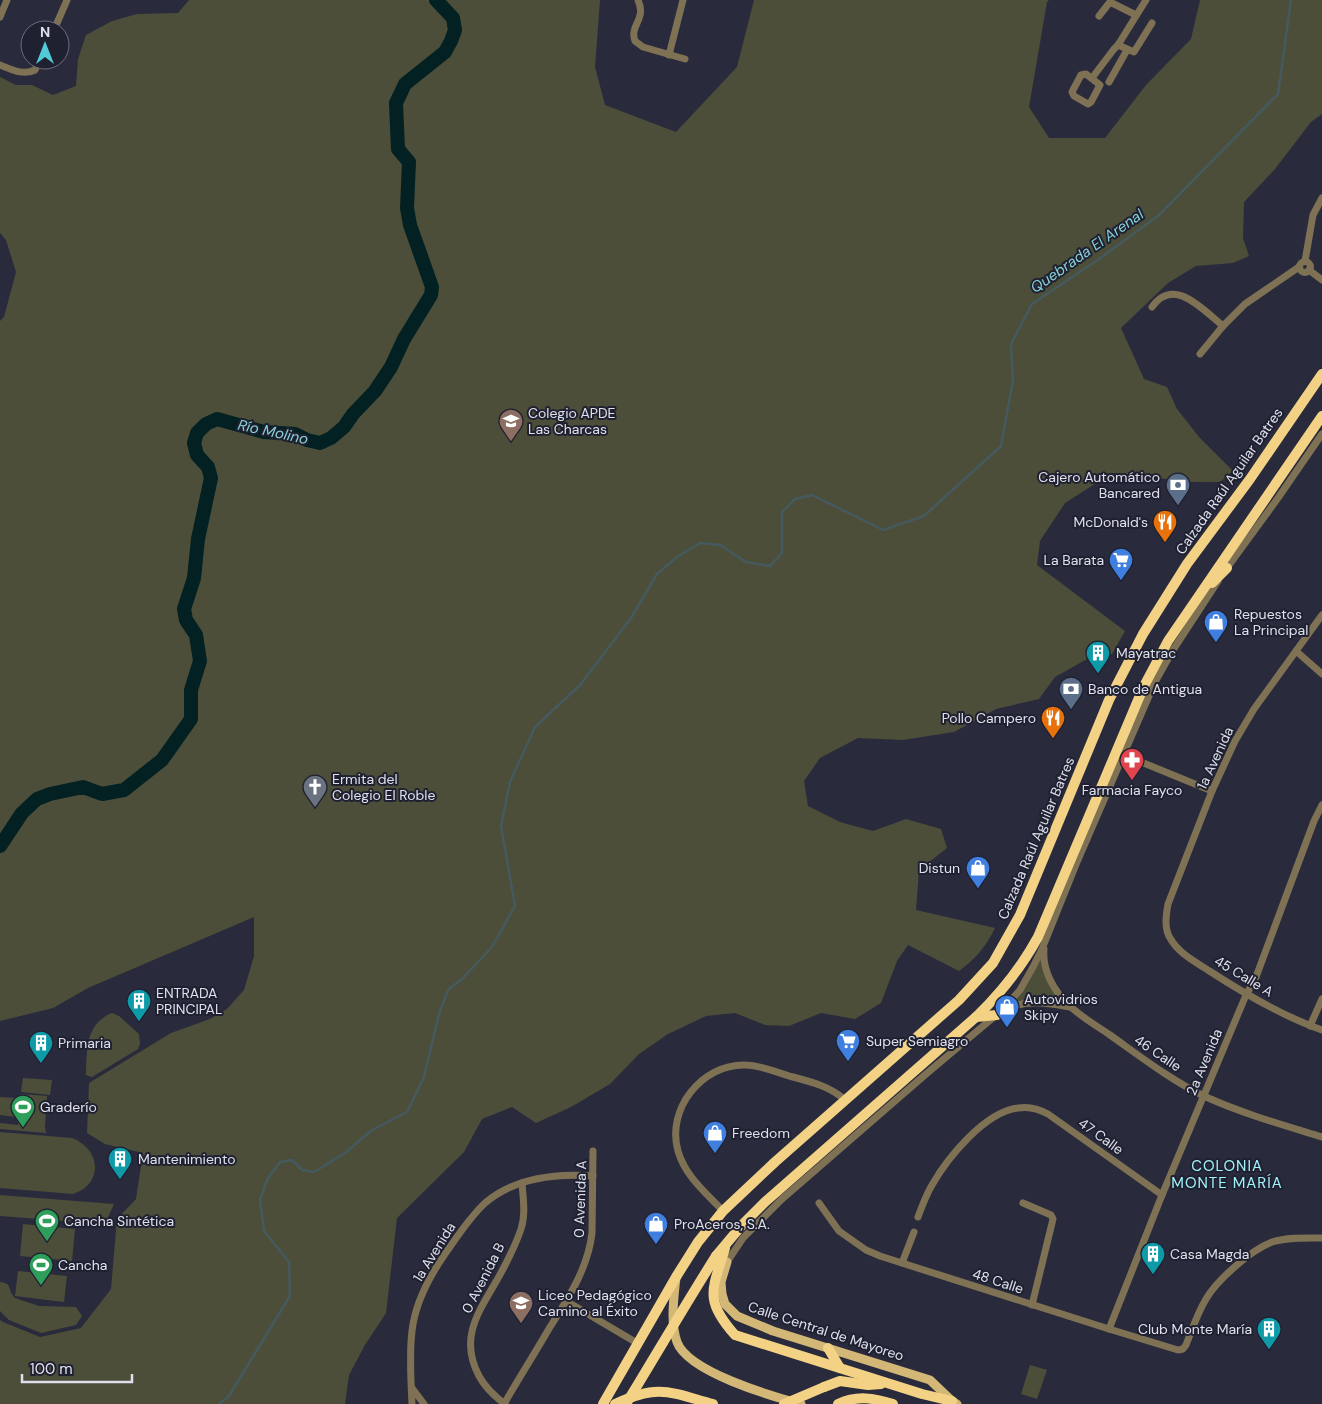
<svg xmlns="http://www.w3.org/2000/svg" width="1322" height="1404" viewBox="0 0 1322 1404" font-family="'DM Sans',sans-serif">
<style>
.green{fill:#4c4e39}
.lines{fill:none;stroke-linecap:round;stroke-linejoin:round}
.stream{stroke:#455a5f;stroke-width:2.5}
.river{stroke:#032022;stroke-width:14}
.minor{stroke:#7f7254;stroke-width:7}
.major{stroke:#d3b777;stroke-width:9}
.highway{stroke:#f4d285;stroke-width:10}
.highway-bridge{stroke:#f4d285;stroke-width:10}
.labels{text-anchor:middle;stroke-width:4;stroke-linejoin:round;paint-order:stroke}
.poi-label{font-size:14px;fill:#dfe0ec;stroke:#1f2131;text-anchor:start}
.street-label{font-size:14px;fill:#dfe0ec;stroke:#1f2131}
.water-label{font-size:15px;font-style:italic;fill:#87d1d7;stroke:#1f2131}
.neighbourhood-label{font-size:15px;letter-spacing:1px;fill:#a1f2fa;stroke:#1f2131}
</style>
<rect width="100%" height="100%" fill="#292b3c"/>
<g class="green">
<path d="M189 0H600L595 67 605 105 676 132 737 67 754 0H1049L1047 2 1029 107 1049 138H1105L1146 85 1191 39 1200 0H1322V114L1311 122 1275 169 1244 202 1243 238 1249 256 1233 263 1196 266 1168 283 1121 328 1144 379 1167 387 1177 409 1199 437 1233 471 1220 482H1193L1112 473 1065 503 1040 541 1037 565 1125 631 1112 654H1096L1055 677 1039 699 996 709 954 732 903 740 858 738 820 758 804 781 808 806 840 822 873 831 906 819 941 829 947 848 919 870 916 910 995 928C986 947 975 959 959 971L908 945 897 961 881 1003 855 1019 821 1013 789 1026 765 1025 735 1013 706 1016 668 1034 639 1054 610 1084 571 1107 536 1123 512 1107 482 1119 464 1152 397 1218 386 1313 365 1345 349 1375 345 1404H0V1320L3 1322 40 1337 81 1328 111 1289 117 1219 136 1199 143 1153 105 1144 87 1133 89 1083 171 1033 210 1019 227 1009 244 990 254 956V917L88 988 53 1008 0 1021V321L4 317 16 272 6 240 0 233V77L16 85H32L53 95 76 86 78 59 86 35 112 21 137 14 178 13Z"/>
<polygon points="1045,941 1045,973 1070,1007 1034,1000 1006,1006 1026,983"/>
<path d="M112 1013 119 1016 139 1034 140 1044 138 1049 92 1077 86 1075C87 1050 85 1024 112 1013Z"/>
<polygon points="23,1078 52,1080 50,1095 21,1092"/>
<polygon points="20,1094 47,1096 45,1127 46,1133 0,1129 0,1123 18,1125"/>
<polygon points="0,1097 17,1098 15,1117 0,1115"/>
<path d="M0 1132 72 1138C101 1149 104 1184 73 1194L0 1188Z"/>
<polygon points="0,1195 114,1204 105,1224 0,1216"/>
<polygon points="23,1224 75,1229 72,1261 20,1256"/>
<polygon points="18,1271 67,1276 64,1302 15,1296"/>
<path d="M0 1282C13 1283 7 1290 15 1298L39 1306 76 1307 82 1316 76 1325 41 1333 9 1320 0 1311Z"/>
<polygon points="1030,1365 1047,1370 1037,1399 1021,1394"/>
</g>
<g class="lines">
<polyline class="stream" points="219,1404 229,1396 290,1296 289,1262 264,1231 260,1200 268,1178 280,1162 292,1160 302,1170 314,1172 345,1153 372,1130 407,1112 424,1077 439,1014 448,990 462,979 492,947 515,906 501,826 510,782 535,727 580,685 631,618 657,574 677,557 700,543 720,545 746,562 770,566 782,553 782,512 795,499 812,495 883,530 924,516 1001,446 1013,380 1011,344 1032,304 1099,259 1159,215 1278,94 1291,0"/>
<polyline class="river" points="0,846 22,813 37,799 50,794 83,787 102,794 124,790 162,760 191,719 191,690 200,661 196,635 186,620 184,609 194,578 198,539 211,478 208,467 197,455 194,443 197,433 206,424 217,419 264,432 295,434 307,440 320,443 331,438 344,427 353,414 375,391 391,367 404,339 431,295 432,287 410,225 407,208 409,162 398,149 396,103 405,84 445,52 451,41 455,30 453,18 436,0"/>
<g class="minor">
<path d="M638 0C647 20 629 25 635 41L643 47 685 59"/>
<polyline points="1099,16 1110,2 1136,15"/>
<polyline points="0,17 7,0"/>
<polyline points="54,30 67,0"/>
<polyline points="1118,45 1134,52 1152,23"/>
<polyline points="669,55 683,0"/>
<path d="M0 65C11 69 23 76 35 70L40 60"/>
<polygon points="1086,74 1100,85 1091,102 1088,104 1074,96 1072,92 1081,75"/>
<polyline points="1092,78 1114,49 1118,45 1146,0"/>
<polyline points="1109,82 1127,50"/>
<polyline points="1305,261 1313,215 1322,198"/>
<circle cx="1305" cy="267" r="5.5"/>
<polyline points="1309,270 1322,280"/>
<path d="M1152 307C1174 276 1202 309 1223 326"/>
<polyline points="1200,354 1223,326 1245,304 1299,267"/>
<polyline points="1224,572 1278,498 1322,434"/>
<path d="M1322 615 1254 709 1235 741 1212 791 1168 904C1166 915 1164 928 1170 938 1179 954 1196 962 1211 972 1245 994 1282 1016 1322 1030"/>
<polyline points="1296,651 1322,674"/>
<polyline points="1124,755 1212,791"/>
<path d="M1044 949C1042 970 1054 992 1070 1006 1081 1017 1097 1026 1110 1035 1141 1057 1172 1081 1206 1097 1244 1114 1283 1125 1322 1137"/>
<path d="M1006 1009C1028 999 1047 1003 1070 1007"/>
<polyline points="1310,1026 1322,999"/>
<path d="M819 1203 839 1231 866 1250 880 1256 1109 1329 1178 1350 1183 1349 1186 1345C1192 1330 1197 1314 1206 1299 1217 1280 1251 1250 1272 1242 1288 1237 1306 1238 1322 1238"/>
<polyline points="1023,1203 1051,1215 1053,1219 1032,1305"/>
<path d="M723 1211C706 1193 685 1176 678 1151 666 1109 702 1064 745 1065 761 1065 778 1073 793 1077 812 1082 831 1087 845 1100"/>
<path d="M918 1217C922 1206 926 1195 932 1185 948 1157 985 1112 1018 1108 1029 1106 1039 1109 1048 1114L1162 1195"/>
<polyline points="727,1262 743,1238 782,1199 926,1074 1001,1011 1020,990 1033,967 1042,949 1077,862 1155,682 1173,650 1218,581"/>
<polyline points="902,1263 914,1232"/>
<polyline points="566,1301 637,1343"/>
<polyline points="1109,1329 1162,1195 1246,995 1256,977 1314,821 1322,805"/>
<polyline points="412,1388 424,1404"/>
<path d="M412 1404C411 1380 409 1355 412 1331 415 1304 429 1277 445 1254 457 1237 469 1218 485 1203 514 1178 556 1173 593 1176"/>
<path d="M504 1404C519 1378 535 1353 550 1327 569 1297 588 1268 592 1233L593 1151"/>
<path d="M505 1404C494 1396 485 1387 479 1376 459 1338 478 1313 497 1280 506 1264 515 1247 521 1229 526 1214 523 1198 522 1183"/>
</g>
<g class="major">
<polyline points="727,1262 721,1282 722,1294 725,1304 737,1316 773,1331 930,1380 952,1401 957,1404"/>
<path d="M676 1277C674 1297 670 1322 677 1342 688 1372 771 1396 801 1404"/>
</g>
<g class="highway">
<polyline points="1212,583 1227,568"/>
<polyline points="976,1017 997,1015"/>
<path d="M725 1248C713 1289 703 1299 735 1335L922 1394 952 1401"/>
<path d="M716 1256 742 1225 765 1202 976 1017C1002 992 1021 968 1038 937L1144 686 1168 641 1322 416"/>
<polyline points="828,1348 840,1368"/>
<polyline points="824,1387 840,1381 868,1385 881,1384"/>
<polyline points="603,1404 676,1277 698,1242 723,1211 775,1162 959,1000 993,963 1020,915 1109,700 1143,634 1187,564 1250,479 1322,374"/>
<path d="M615 1404C659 1384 669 1392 713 1404"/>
<path d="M838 1404C857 1395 874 1398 893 1404"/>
</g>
<g class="highway-bridge">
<path d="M626 1404C656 1355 685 1305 716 1256"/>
<polyline points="784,1404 824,1387"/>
</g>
</g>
<defs>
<symbol id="school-pin" viewBox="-11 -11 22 30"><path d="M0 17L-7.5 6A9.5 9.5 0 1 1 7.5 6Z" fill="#8d6e63" stroke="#1f2131"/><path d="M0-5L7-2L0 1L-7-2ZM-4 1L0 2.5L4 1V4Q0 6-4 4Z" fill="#fff"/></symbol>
<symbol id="bank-pin" viewBox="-11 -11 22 30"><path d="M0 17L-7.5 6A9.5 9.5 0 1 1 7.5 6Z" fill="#5c6f8a" stroke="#1f2131"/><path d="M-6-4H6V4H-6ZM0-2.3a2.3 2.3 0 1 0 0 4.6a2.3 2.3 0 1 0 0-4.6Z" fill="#fff"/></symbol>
<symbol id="restaurant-pin" viewBox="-11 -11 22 30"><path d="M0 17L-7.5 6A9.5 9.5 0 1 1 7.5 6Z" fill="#e8710a" stroke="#1f2131"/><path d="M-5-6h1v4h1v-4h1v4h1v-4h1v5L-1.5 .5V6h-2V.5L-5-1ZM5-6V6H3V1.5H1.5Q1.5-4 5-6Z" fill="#fff"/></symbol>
<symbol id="supermarket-pin" viewBox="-11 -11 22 30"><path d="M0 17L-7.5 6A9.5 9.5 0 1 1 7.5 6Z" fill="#3f7fe0" stroke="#1f2131"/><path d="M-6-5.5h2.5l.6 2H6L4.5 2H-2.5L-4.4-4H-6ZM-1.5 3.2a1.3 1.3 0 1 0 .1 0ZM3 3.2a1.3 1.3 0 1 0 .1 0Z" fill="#fff"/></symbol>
<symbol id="shop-pin" viewBox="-11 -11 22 30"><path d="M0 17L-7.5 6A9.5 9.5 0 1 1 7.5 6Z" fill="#3f7fe0" stroke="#1f2131"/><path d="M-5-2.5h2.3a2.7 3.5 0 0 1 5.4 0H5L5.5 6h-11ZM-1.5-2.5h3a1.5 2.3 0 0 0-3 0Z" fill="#fff"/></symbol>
<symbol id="building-pin" viewBox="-11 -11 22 30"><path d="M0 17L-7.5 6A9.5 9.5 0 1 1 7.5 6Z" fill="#0f9aa8" stroke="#1f2131"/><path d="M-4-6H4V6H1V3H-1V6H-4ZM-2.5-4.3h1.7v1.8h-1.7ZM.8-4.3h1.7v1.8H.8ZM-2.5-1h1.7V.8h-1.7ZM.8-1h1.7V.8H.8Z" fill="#fff"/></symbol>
<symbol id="pharmacy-pin" viewBox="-11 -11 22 30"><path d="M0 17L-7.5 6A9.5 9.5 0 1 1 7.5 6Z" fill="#e0444e" stroke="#1f2131"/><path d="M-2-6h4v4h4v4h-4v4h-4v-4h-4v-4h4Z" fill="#fff"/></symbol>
<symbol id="church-pin" viewBox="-11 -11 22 30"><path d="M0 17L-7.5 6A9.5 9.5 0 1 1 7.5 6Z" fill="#6b7280" stroke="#1f2131"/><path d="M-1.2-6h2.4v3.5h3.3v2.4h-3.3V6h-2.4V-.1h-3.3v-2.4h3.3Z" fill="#fff"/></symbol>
<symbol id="stadium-pin" viewBox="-11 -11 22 30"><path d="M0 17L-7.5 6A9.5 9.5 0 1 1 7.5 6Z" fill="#2e9e5b" stroke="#1f2131"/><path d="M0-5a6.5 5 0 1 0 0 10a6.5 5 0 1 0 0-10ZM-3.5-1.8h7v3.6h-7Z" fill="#fff"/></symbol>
</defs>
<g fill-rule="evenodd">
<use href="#school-pin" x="497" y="407" width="28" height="38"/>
<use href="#bank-pin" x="1164" y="471" width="28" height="38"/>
<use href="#restaurant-pin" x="1151" y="508" width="28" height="38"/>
<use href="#supermarket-pin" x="1107" y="546" width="28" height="38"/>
<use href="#shop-pin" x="1202" y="608" width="28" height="38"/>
<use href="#building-pin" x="1084" y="639" width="28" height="38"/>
<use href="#bank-pin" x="1057" y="675" width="28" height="38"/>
<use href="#restaurant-pin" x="1039" y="704" width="28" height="38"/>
<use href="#pharmacy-pin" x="1118" y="746" width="28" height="38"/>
<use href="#church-pin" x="301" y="773" width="28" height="38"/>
<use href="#shop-pin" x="964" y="854" width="28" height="38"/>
<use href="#building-pin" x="125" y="987" width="28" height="38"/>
<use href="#shop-pin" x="993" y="993" width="28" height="38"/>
<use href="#supermarket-pin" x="834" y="1027" width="28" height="38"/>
<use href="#building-pin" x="27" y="1029" width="28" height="38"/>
<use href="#stadium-pin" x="9" y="1093" width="28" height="38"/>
<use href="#shop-pin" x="701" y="1119" width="28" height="38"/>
<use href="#building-pin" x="106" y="1145" width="28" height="38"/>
<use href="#stadium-pin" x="33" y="1207" width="28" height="38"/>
<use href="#shop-pin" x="642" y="1210" width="28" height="38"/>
<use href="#building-pin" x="1139" y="1240" width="28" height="38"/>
<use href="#stadium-pin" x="27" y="1251" width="28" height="38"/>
<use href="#school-pin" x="507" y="1289" width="28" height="38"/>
<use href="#building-pin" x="1255" y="1315" width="28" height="38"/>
</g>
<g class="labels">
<g class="poi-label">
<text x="528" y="418">Colegio APDE<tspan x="528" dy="16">Las Charcas</tspan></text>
<text x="1160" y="482" text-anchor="end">Cajero Automático<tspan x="1160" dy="16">Bancared</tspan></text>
<text x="1148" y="527" text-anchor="end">McDonald's</text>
<text x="1104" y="565" text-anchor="end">La Barata</text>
<text x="1234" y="619">Repuestos<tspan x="1234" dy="16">La Principal</tspan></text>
<text x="1116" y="658">Mayatrac</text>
<text x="1088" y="694">Banco de Antigua</text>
<text x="1036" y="723" text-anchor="end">Pollo Campero</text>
<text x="332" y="784">Ermita del<tspan x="332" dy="16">Colegio El Roble</tspan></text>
<text x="1132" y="795" text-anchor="middle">Farmacia Fayco</text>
<text x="960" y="873" text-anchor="end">Distun</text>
<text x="156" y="998">ENTRADA<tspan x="156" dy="16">PRINCIPAL</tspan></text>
<text x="1024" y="1004">Autovidrios<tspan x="1024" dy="16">Skipy</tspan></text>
<text x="866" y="1046">Super Semiagro</text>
<text x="58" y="1048">Primaria</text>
<text x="40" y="1112">Graderío</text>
<text x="732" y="1138">Freedom</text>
<text x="138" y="1164">Mantenimiento</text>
<text x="64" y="1226">Cancha Sintética</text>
<text x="674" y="1229">ProAceros, S.A.</text>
<text x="1170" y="1259">Casa Magda</text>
<text x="58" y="1270">Cancha</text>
<text x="538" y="1300">Liceo Pedagógico<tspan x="538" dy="16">Camino al Éxito</tspan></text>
<text x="1252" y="1334" text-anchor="end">Club Monte María</text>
</g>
<g class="street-label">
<text transform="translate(1229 481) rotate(-55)" y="5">Calzada Raúl Aguilar Batres</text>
<text transform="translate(1215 758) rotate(-65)" y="5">1a Avenida</text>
<text transform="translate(1036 838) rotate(-67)" y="5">Calzada Raúl Aguilar Batres</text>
<text transform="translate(1244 976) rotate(31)" y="5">45 Calle A</text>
<text transform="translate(1158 1053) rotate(34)" y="5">46 Calle</text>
<text transform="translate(1204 1062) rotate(-67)" y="5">2a Avenida</text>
<text transform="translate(1101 1136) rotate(36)" y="5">47 Calle</text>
<text transform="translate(580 1199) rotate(-88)" y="5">0 Avenida A</text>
<text transform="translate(434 1252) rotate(-58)" y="5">1a Avenida</text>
<text transform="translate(483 1278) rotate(-63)" y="5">0 Avenida B</text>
<text transform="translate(998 1281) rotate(18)" y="5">48 Calle</text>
<text transform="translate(826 1331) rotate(18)" y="5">Calle Central de Mayoreo</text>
</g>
<g class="water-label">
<text transform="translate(1087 251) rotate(-35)" y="5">Quebrada El Arenal</text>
<text transform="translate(273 432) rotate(12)" y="5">Río Molino</text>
</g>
<g class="neighbourhood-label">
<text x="1227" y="1171">COLONIA<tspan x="1227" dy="17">MONTE MARÍA</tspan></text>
</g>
</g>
<g transform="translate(45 45)"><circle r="24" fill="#1f2131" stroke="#6c6d7c"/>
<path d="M0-4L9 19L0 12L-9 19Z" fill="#52cbd7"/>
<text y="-8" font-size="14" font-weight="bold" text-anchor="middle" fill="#dfe0ec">N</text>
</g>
<path d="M22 1374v8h110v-8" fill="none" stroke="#dfe0ec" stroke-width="2.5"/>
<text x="30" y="1374" font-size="15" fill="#dfe0ec" stroke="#1f2131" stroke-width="4" paint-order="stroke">100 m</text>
</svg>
